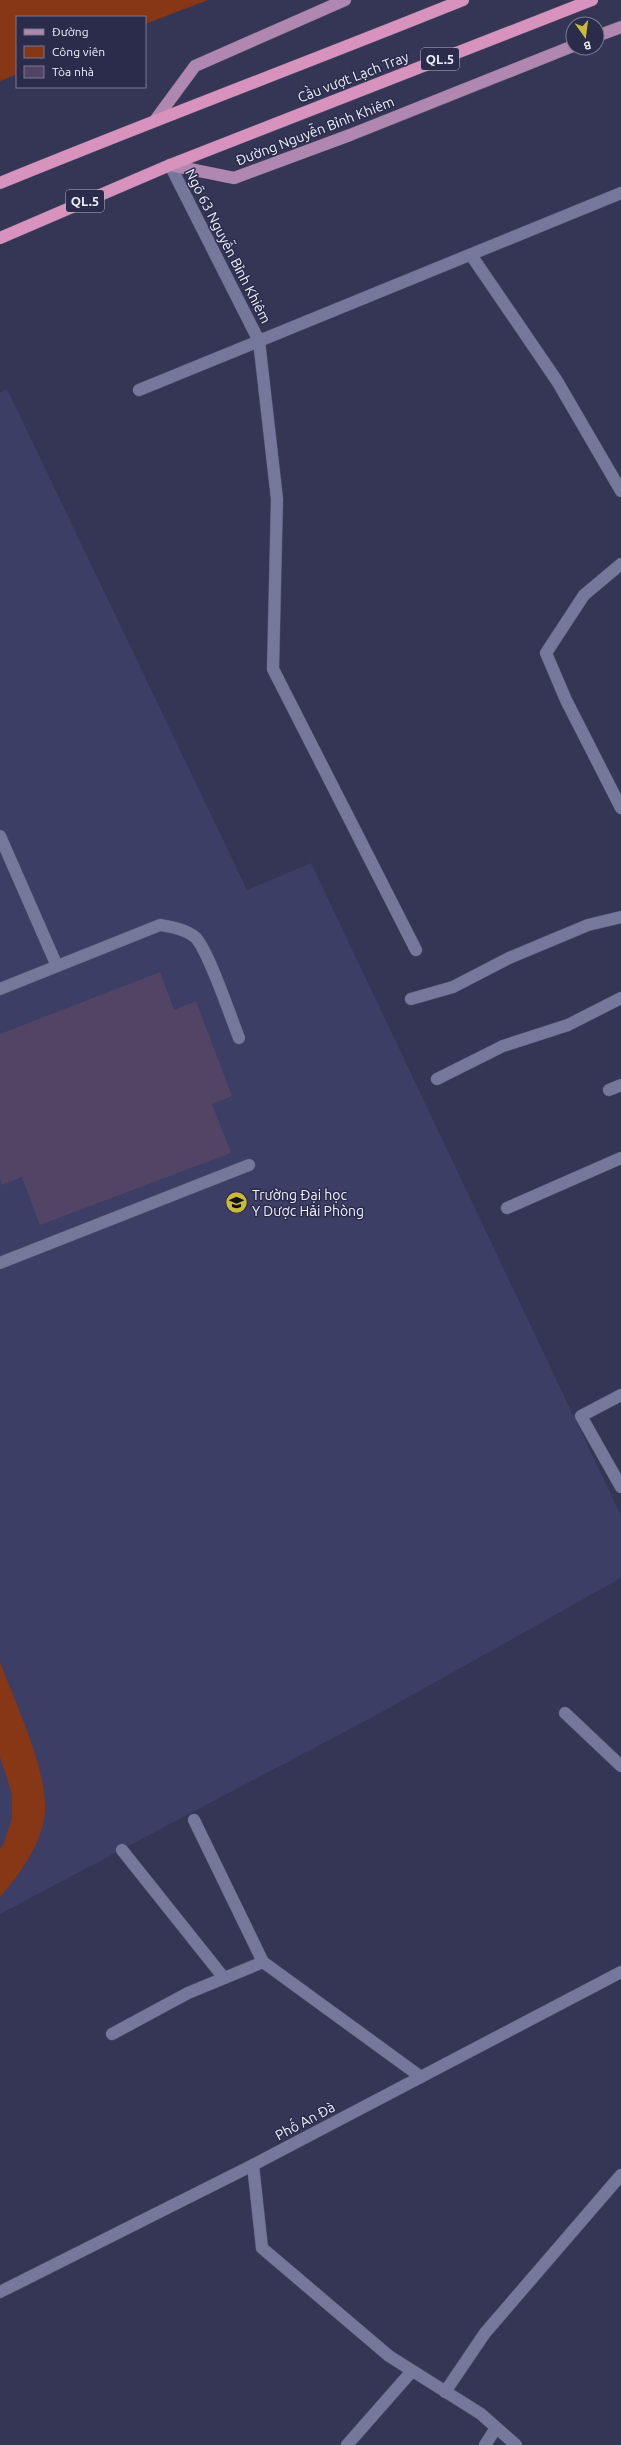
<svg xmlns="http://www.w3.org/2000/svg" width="621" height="2445" viewBox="0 0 621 2445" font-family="Ubuntu,sans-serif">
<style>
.built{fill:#3d3e65}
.green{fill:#873715}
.building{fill:#514464}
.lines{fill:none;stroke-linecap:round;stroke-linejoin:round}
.lane-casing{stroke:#4f5069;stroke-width:13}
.street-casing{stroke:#4f5069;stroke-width:13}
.secondary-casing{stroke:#4f5069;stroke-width:13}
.primary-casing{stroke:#4f5069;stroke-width:13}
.highway-casing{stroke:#4f5069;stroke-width:13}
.lane{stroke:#75779b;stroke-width:12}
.street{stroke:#75779b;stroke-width:12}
.secondary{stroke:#75779b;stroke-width:12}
.primary{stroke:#b087b0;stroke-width:12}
.highway{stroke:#d792be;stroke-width:12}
.labels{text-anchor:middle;stroke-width:3;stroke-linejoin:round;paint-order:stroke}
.shield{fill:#2b2c4b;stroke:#b4b5c8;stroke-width:1}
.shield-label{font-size:13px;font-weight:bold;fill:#eff0fd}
.street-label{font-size:14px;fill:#eff0fd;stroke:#2b2c4b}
.poi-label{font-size:14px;fill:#eff0fd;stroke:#2b2c4b;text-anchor:start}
</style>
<rect width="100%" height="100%" fill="#353656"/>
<polygon class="built" points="7,389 247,890 311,863 621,1516 621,1578 380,1713 0,1914 0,392"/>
<g class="green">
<polygon points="0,0 208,0 145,24 145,17 17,17 17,74 0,81"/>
<path d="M0 1662C15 1703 43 1760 45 1803 47 1837 21 1873 0 1897V1849L4 1843 12 1818V1794L0 1757Z"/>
</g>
<polygon class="building" points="160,972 174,1010 196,1001 232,1096 212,1104 231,1153 40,1225 22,1177 2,1185 0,1179 0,1034"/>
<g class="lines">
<defs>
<g id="lane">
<polyline points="170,165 259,341 277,499 273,669 416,950"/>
<polyline points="471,255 557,381 621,491"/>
<polyline points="139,390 621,193"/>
<polyline points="621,564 584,595 546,653 566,700 621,808"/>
<polyline points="0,836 57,966"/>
<path d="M0 989 160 925C172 927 185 929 195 937 208 949 231 1018 239 1038"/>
<polyline points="411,999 453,987 509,958 588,925 621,917"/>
<polyline points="437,1079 503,1046 568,1025 621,998"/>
<polyline points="0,1263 249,1165"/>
<polyline points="621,1395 581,1416 621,1487"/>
<polyline points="565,1713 621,1766"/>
<polyline points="194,1820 263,1962"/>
<polyline points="122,1850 224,1978"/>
<polyline points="112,2034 188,1993 263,1962 421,2077"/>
<polyline points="253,2165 262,2248 389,2356 481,2414 516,2445"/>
<polyline points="445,2392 485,2333 621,2175"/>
<polyline points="347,2445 412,2371"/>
<polyline points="485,2445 496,2428"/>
</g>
<g id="street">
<polyline points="609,1090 621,1085"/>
<polyline points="507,1208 621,1158"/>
</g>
<polyline id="secondary" points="0,2292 253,2165 621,1972"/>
<g id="primary">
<polyline points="597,36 621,27"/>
<polyline points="156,119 195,66 345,0"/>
<polyline points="170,165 234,178 350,135 573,46"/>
</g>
<g id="highway">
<path d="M0 183C154 120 309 62 463 0"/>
<polyline points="0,238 170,165 592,0"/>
</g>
</defs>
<use href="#lane" class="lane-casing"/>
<use href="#street" class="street-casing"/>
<use href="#secondary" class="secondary-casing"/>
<use href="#primary" class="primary-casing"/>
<use href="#highway" class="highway-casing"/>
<use href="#lane" class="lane"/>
<use href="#street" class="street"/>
<use href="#secondary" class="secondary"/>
<use href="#primary" class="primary"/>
<use href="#highway" class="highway"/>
</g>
<defs>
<symbol id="university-disc" viewBox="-11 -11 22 22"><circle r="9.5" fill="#cbba39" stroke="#2b2c4b"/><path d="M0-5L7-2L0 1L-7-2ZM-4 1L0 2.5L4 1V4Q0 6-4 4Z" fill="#111"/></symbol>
</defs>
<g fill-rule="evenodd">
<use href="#university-disc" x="224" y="1190" width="25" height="25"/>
</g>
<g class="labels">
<g class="shield">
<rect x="421" y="48" width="38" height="22" rx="3"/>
<rect x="66" y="190" width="38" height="22" rx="3"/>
</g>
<g class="shield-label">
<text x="440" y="64">QL.5</text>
<text x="85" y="206">QL.5</text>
</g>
<g class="street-label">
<text transform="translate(353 77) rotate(-21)" y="5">Cầu vượt Lạch Tray</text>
<text transform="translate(315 131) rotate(-21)" y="5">Đường Nguyễn Bỉnh Khiêm</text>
<text transform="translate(228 246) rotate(63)" y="5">Ngõ 63 Nguyễn Bỉnh Khiêm</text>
<text transform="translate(305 2121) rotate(-28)" y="5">Phố An Đà</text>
</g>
<g class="poi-label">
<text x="252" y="1200">Trường Đại học<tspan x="252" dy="16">Y Dược Hải Phòng</tspan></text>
</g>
</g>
<rect x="16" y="16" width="130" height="72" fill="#2b2c4b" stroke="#797a92"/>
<rect x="24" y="29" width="20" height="6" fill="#b087b0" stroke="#797a92"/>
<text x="52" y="36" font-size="12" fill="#eff0fd">Đường</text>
<rect x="24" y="46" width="20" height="12" fill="#873715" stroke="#797a92"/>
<text x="52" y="56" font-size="12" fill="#eff0fd">Công viên</text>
<rect x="24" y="66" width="20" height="12" fill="#514464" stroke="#797a92"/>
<text x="52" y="76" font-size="12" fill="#eff0fd">Tòa nhà</text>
<g transform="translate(585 36) rotate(166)"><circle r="19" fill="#2b2c4b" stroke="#797a92"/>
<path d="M0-3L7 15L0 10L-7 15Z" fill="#cbba39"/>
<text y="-6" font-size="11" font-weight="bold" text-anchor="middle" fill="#eff0fd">B</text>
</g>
</svg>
